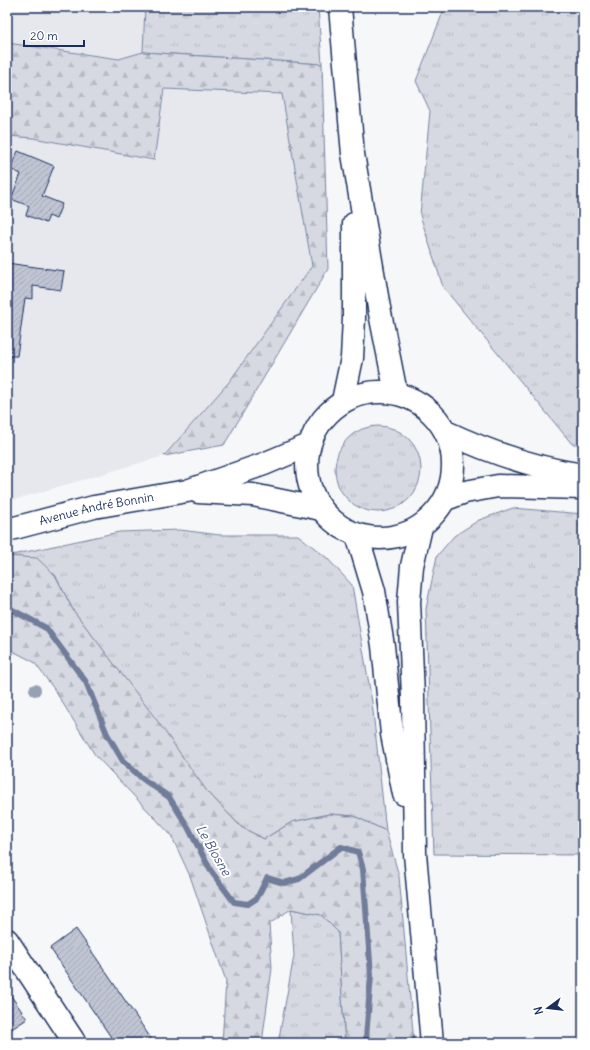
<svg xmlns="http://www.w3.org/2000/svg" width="590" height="1050" viewBox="0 0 590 1050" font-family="Delius,sans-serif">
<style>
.built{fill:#e6e8ee}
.grass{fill:url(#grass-tufts);stroke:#7884a0}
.forest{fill:url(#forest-firs);stroke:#7884a0}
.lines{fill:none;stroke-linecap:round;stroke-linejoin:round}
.stream{stroke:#707c99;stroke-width:6}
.building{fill:url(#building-hatch);stroke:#1b2f5e}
.minor-casing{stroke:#1b2f5e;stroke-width:25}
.major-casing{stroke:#1b2f5e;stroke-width:25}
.minor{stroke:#fff;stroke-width:22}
.major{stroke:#fff;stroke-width:22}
.tree{fill:#97a1b6}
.labels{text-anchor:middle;stroke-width:4;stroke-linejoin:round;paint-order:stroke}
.street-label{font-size:12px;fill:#1b2f5e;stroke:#fff}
.water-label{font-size:13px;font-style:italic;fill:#4d5c81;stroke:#fff}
</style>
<defs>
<pattern id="grass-tufts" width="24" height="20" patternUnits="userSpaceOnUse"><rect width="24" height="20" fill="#d6d9e2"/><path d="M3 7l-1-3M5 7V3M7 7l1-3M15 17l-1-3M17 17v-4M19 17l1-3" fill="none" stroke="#b7bbc4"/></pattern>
<pattern id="forest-firs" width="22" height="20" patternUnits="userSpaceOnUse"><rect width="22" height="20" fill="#d6d9e2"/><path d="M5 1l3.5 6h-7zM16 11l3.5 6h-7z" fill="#b7bbc4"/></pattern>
<pattern id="building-hatch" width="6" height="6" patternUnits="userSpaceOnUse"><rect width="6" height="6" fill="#c0c4d3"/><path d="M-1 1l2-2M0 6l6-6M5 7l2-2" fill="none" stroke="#a4a9b8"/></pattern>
</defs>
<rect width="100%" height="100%" fill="#f6f7f9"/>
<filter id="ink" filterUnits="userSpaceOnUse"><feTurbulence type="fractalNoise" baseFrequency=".025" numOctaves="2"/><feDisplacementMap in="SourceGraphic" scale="8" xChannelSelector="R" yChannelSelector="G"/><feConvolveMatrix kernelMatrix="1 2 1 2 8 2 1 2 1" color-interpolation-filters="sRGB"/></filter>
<g filter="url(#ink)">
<g class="built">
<polygon points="7,7 145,7 143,52 119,59 7,43"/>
<polygon points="163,89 282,93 312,266 229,382 164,456 7,502 7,136 33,138 154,160"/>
</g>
<g class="grass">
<polygon points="145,7 318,7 322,64 143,52"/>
<polygon points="445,7 583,7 583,444 572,444 443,287 420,215 430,111 416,81"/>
<circle cx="378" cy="469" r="43"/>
<polygon points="513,508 583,514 583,855 434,854 426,609 437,556 454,536 479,520"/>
<polygon points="180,530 220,535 298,535 327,558 352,585 372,702 386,831 354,816 329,814 292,822 264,839 241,827 206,790 73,610 55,575 7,556 119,532"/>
<polygon points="291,909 321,915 338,932 345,1043 278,1043 294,956"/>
</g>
<g class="forest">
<polygon points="7,43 119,59 143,52 322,64 328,269 224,445 164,456 229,382 312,266 282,94 164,89 154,160 33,138 7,136"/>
<polygon points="7,556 37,558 55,575 73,610 156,719 206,790 241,827 264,839 292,822 329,814 354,816 386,831 399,876 414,1043 345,1043 338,932 321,915 291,909 269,924 272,968 262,1043 222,1043 226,981 190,876 171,835 95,755 54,689 34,662 7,648"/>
</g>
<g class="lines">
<polyline class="stream" points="7,607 46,628 86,682 107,734 123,761 143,779 169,797 188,827 211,871 234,902 248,904 257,898 267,878 284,883 299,879 341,847 358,852 363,869 371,975 366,1038 368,1043"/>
</g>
<g class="building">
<polygon points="18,151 54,166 42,196 62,204 56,219 49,216 46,223 26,215 29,206 11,199 21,174 10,169"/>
<polygon points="7,263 64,271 61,290 33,286 33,299 25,298 17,356 7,356"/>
<polygon points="76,929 97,959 154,1043 115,1043 50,948"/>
<polygon points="7,990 27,1019 7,1032"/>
</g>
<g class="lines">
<defs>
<g id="minor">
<polyline points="198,492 253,495 321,509"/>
<path id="s1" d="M7 530 94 507 187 491 264 464 309 445"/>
<polyline points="7,940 75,1043"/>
</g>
<g id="major">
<polyline points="340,7 353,154 379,308 396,393"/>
<circle cx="380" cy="465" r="73"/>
<polyline points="343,401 352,358 354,318 354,224"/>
<path d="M446 432C491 453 534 468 583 475"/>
<polyline points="446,499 465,492 498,486 583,488"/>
<polyline points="421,527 412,566 409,602 413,697 415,854 432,1043"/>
<polyline points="357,535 374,591 383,646 392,734 404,794"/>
</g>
</defs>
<use href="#minor" class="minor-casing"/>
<use href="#major" class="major-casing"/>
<use href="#minor" class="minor"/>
<use href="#major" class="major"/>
</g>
<circle class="tree" cx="35" cy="690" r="6"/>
</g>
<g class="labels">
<g class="street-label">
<text dy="4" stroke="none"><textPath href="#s1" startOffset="92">Avenue André Bonnin</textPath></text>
</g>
<g class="water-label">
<text transform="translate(214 850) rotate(60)" y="5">Le Blosne</text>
</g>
</g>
<rect width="590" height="1050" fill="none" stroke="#fff" stroke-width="24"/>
<rect x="12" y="12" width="566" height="1026" fill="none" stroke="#1b2f5e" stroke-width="1.5" filter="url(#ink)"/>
<g transform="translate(548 1008) rotate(255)" stroke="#ffffff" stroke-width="3" paint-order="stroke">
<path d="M0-3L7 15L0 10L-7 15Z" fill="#1b2f5e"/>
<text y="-6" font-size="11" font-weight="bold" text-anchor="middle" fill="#1b2f5e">N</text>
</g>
<path d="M24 40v6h60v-6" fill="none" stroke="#1b2f5e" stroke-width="2"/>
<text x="30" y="40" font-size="12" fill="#1b2f5e" stroke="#ffffff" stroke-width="3" paint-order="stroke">20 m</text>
</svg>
